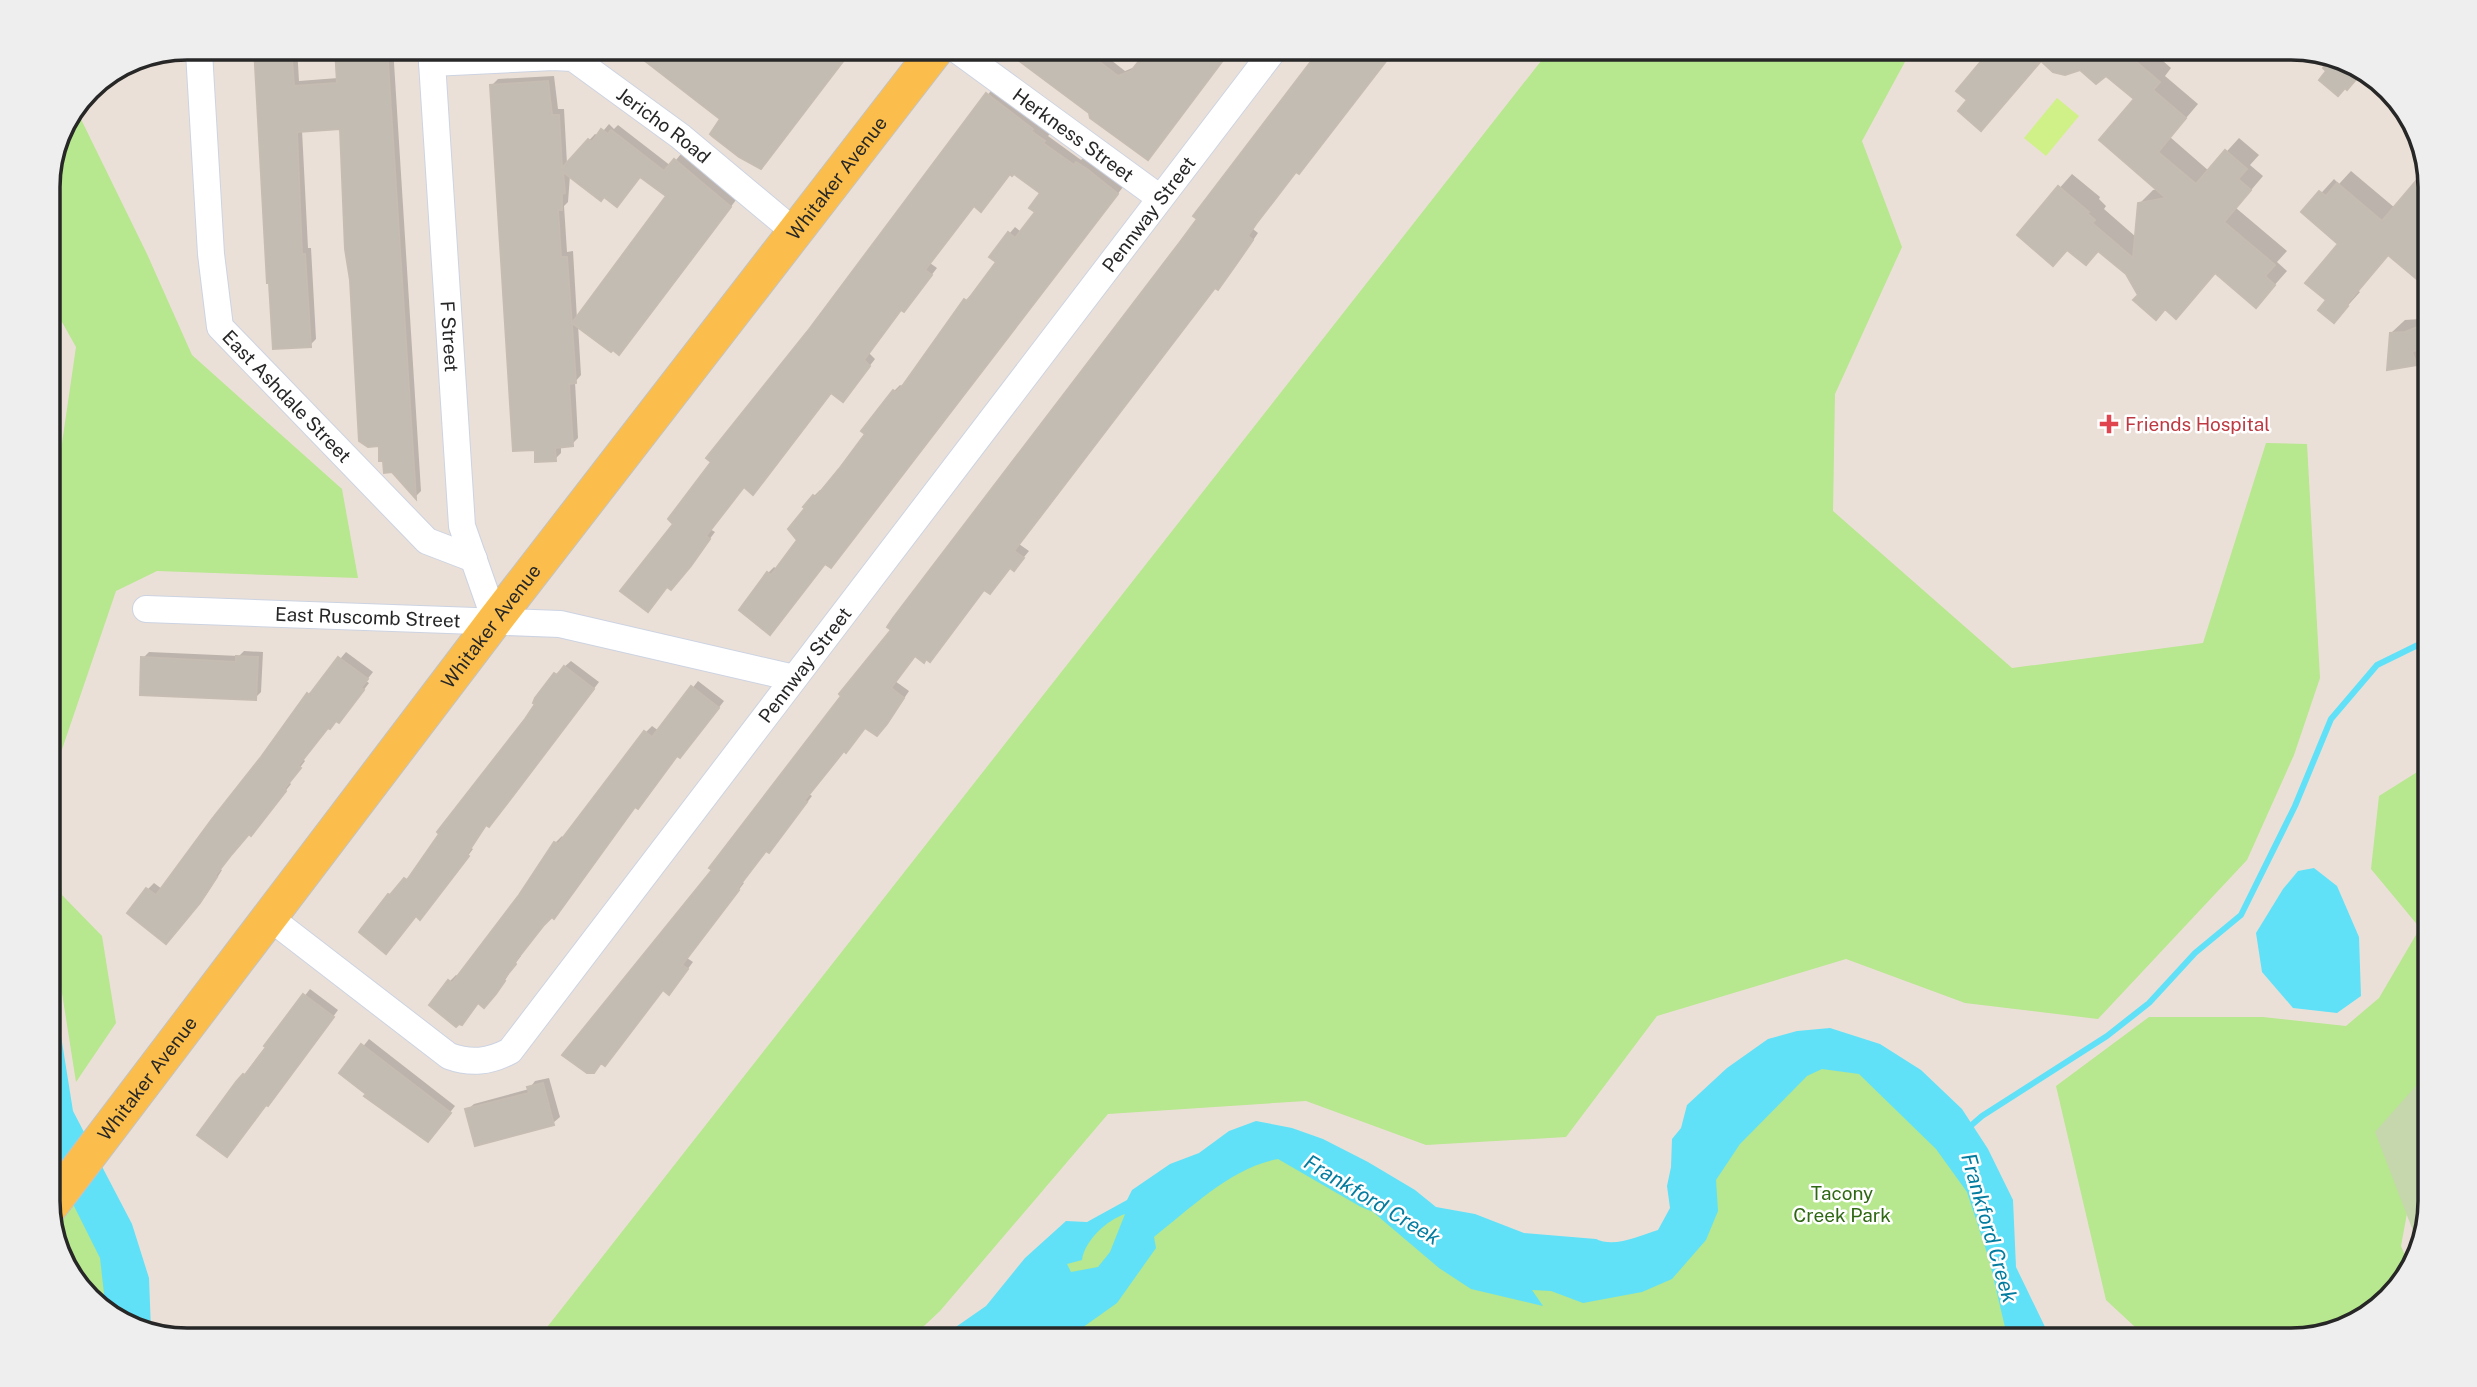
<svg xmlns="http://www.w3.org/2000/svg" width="2477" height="1387" viewBox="0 0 2477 1387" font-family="'Public Sans',sans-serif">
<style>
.green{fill:#b7e78e}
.cemetery{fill:#c6d7ad}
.pitch{fill:#d0f088}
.water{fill:#60e1f8;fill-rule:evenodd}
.shadow{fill:#0003;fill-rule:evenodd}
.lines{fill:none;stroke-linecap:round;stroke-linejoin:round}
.stream{stroke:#60e1f8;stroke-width:6}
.building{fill:#c2bcb3;stroke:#c6bcb1;stroke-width:2}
.minor-casing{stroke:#ccd3e2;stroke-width:28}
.major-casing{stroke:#c3c3c3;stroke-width:37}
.minor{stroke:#fff;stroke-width:26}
.major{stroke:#fbbe4c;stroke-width:35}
.health-dot{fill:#e0444e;stroke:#fff;stroke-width:2.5}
.labels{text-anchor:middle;stroke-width:5;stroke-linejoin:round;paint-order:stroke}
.street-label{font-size:19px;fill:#272727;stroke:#fff}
.health-label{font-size:19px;fill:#be3a42;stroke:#fff;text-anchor:start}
.park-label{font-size:19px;fill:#2f6813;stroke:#fff}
.water-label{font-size:21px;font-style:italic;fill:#037c9f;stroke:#fff}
.rim{fill:none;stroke:#272727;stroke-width:3.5}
</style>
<rect width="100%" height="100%" fill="#ebe0d7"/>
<g class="green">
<polygon points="1552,47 1913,47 1862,141 1902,247 1835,394 1833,511 2012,668 2203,643 2266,443 2307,444 2320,678 2294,755 2247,860 2098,1019 1965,1003 1846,959 1657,1016 1566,1137 1426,1145 1306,1101 1108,1114 940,1311 909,1340 537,1340"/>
<polygon points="75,107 147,254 192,355 342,489 358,578 157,571 116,591 57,764 62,895 102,936 116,1023 76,1082 48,904 48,576 58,524 61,450 76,347 48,297 48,178 61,125"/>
<polygon points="2430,764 2430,815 2425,819 2430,826 2430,1123 2422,1132 2401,1246 2411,1270 2361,1321 2291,1340 2149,1340 2106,1300 2056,1086 2149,1017 2263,1017 2346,1026 2379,998 2420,928 2371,869 2379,796"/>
<polygon points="1834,1045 1937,1097 2020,1309 2046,1340 961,1340 1040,1256 1262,1132 1476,1243 1687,1249 1742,1072"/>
<polygon points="48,1052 117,1321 70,1278 48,1209"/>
</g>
<polygon class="cemetery" points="2430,1070 2430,1201 2418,1244 2375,1132"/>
<polygon class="pitch" points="2057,98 2079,116 2046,156 2024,138"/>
<g class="water">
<polygon points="48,315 61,330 61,370 48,400"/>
<polygon points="2314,868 2337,886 2359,937 2361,996 2337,1013 2293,1008 2262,972 2256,933 2283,889 2298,871"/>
<polygon points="48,954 73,1111 132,1224 149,1278 151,1330 117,1321 106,1311 100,1258 48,1154"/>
<path d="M1830 1028 1880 1044 1921 1070 1962 1109 1988 1149 2013 1200 2016 1267 2046 1329 2054 1340H2008L1989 1259 1967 1192 1936 1149 1859 1074 1822 1069 1807 1076 1740 1144 1716 1180 1718 1211 1706 1240 1672 1279 1642 1292 1583 1303 1551 1291 1532 1290 1543 1306 1471 1289 1439 1268 1373 1212 1361 1207 1278 1159C1231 1168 1191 1208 1154 1237L1156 1248 1117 1303 1065 1340H937L986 1306 1025 1258 1066 1221 1087 1222 1127 1200 1132 1190 1170 1164 1199 1153 1229 1131 1256 1121 1292 1128 1323 1139 1368 1162 1415 1190 1436 1207 1475 1214 1524 1233 1596 1239C1614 1248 1639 1236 1658 1230L1670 1208 1667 1186 1671 1167 1672 1139 1681 1128 1687 1105 1727 1068 1768 1039 1797 1031ZM1125 1214 1110 1252 1098 1267 1071 1272 1067 1264 1082 1260C1085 1240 1107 1220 1125 1214Z"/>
</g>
<g class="shadow">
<polygon points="255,47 297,47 299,81 338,78 336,47 393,47 421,491 416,496 380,444 351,280 342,127 302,130 308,248 311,248 316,339 310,345"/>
<polygon points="629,47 732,47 722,119"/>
<polygon points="1024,47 1107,47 1102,53 1125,71 1137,66 1156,47 1233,47 1154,152 1091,112"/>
<polygon points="1324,47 1396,47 1305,166 1299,172 1297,171 1261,215 1253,229 1258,233 1241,258 1224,281 1218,287 1216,286 1019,544 1029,551 1020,562 1014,569 1011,566 989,591 985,588 930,660 927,658 924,660 916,654 895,681 909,691 893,715 877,734 866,726 852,744 844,750 809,794 812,796 775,844 767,850 742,882 744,883 687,958 693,962 675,986 669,992 664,989 605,1064 602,1062 593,1072 588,1072 565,1054 714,870 712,868 843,695 841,694 893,630 889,626 894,620 1182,243 1200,219 1196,216"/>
<polygon points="1995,47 2147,47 2171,68 2165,76 2198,104 2170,137 2209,171 2239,138 2259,155 2250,165 2263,176 2236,208 2287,251 2277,262 2287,271 2256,306 2216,272 2176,317 2165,308 2140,295 2127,273 2099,250 2068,248 2019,234 2072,174 2100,197 2099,199 2106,206 2104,209 2136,237 2139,204 2153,190 2159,189 2136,99 2106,73 2042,60 1970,100"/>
<path d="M554 76 558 109H564L567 164 595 134 599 136 609 124 614 129 618 125 671 166 681 154 736 200 625 346 613 347 578 325 581 375 575 382 578 438 572 444 561 445V453L555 459 492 85 498 79ZM570 175H640L669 196 577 319 573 251 567 252 564 206 568 202Z"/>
<polygon points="993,88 1050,134 1048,136 1081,160 1084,157 1093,164 1123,187 837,560 831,566 826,562 776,626 768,573 774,567 777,569 799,540 814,496 820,490 823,491 867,434 894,391 900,385 903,387 966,300 972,294 973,295 998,261 1009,234 1015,227 1021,232 1037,211 1043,193 1014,172 974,205 930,263 937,268 910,303 902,308 869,353 875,359 849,393 832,391 744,486 710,529 715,532 677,582 676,524 808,333"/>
<polygon points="2427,170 2429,178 2430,288 2389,254 2358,291 2360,292 2334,321 2328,300 2341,243 2304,212 2334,179 2339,184 2351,171 2395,208"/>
<polygon points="2430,315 2430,341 2426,342 2429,351 2416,364 2391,333 2405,320 2420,319"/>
<polygon points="244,651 263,652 261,692 255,698 143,658 149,652 239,656"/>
<polygon points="346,652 373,672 366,681 369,683 345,715 329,726 303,759 305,761 289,782 291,784 257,827 250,832 220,869 222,870 206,895 174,934 147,890 154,883 162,889 263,758 308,694 315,689"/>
<polygon points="571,661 599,682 512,797 495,818 487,823 471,848 473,849 426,911 389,895 413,874 537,704 537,699 556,674"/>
<polygon points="698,681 724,701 686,750 678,755 644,800 636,805 560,910 551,914 520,955 521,956 508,973 509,974 502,985 479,1002 468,1017 431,1005 450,981 456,975 459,977 520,896 555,843 562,836 564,839 646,732 652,726 659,731"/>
<polygon points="310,989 338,1010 274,1098 237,1084"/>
<polygon points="369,1039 455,1106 434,1133 368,1093 342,1073"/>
<polygon points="549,1078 560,1117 553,1123 467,1110 474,1104 529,1089 535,1081"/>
</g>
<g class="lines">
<polyline class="stream" points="1967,1129 1982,1116 2107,1036 2149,1003 2195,953 2241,915 2295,806 2331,719 2377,665 2430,639"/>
</g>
<g class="building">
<polygon points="254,47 291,47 294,86 337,83 335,47 387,47 416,499 392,472 384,473 383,461 379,461 379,446 368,447 359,441 350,280 345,249 340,129 297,132 302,254 305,254 311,347 273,349 269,283 267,283"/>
<polygon points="627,47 714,47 721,52 725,47 854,47 761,169 739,157 712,136 710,134 720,119"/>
<polygon points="1022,47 1107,47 1097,60 1118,76 1131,71 1150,47 1233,47 1148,160 1090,118 1089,113 1014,57"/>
<polygon points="1322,47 1397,47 1299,174 1296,172 1256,224 1248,236 1253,240 1235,266 1218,290 1215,288 1014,551 1024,558 1014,571 1010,568 990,594 984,590 930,662 926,659 924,663 915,656 891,688 904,698 887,724 877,736 865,728 846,753 844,751 804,801 807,802 769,853 766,851 737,889 739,890 682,965 688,969 669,995 663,990 605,1066 601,1063 594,1073 587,1073 562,1055 712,870 709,868 841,696 839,694 891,630 887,627 893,618 1180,242 1197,219 1193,216"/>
<polygon points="1993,47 2119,47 2160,82 2153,90 2186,118 2158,152 2196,184 2225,150 2247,169 2238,179 2251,190 2224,222 2275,265 2265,276 2275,285 2256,308 2215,273 2176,319 2165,309 2156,320 2133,300 2138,295 2126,274 2098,251 2086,265 2067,250 2053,266 2017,235 2058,186 2089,212 2087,213 2095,220 2092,223 2133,258 2138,203 2166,198 2099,140 2134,99 2106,76 2096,84 2080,70 2065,75 2053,72 2041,61 1981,131 1958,111 1967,100 1956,91"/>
<polygon points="2331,58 2360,66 2364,70 2347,90 2345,88 2338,96 2319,80 2326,71 2323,68"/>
<polygon points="548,81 552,115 559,115 562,168 588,139 592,142 601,129 608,134 611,130 664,171 674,159 731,207 619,355 613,350 611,352 572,323 666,196 640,177 617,207 604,197 601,201 563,172 565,193 562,194 562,210 558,210 561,257 567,257 573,340 576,383 569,384 573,446 555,448 556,461 535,462 535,450 513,451 490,85"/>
<polygon points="986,93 1033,129 1031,131 1045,141 1043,143 1074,165 1076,162 1087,169 1118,194 831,568 825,564 770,635 739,610 767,572 771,575 797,540 788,529 805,508 803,507 813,495 816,497 839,469 865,434 861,431 893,390 896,392 903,385 964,299 967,301 996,262 989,257 1008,232 1015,238 1035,212 1029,208 1040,193 1014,174 1012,176 1010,174 981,212 974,206 925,270 932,275 904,312 901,310 864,360 870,366 843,402 831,393 753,495 744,487 706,536 710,539 691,566 671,590 667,587 648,612 620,591 673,524 668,519 711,462 706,458 807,332"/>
<polygon points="2427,168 2429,178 2429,213 2421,223 2429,231 2430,290 2388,255 2346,305 2348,306 2334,323 2318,310 2326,300 2305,283 2338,244 2301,212 2319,191 2326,196 2337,183 2382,221"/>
<polygon points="2430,322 2430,343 2412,352 2417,365 2387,370 2390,333 2405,332"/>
<polygon points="236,656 258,657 256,700 140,695 141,657 236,662"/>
<polygon points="338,657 368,679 361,688 364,690 339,723 336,721 330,729 328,728 298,766 301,768 284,789 286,791 251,836 249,834 232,854 215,876 217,877 200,903 166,944 127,913 146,888 156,895 212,819 261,757 307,693 309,695"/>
<polygon points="564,666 594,689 506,805 489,827 486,825 467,854 469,856 420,920 416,916 386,954 359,932 361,929 388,894 390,895 404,878 407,880 439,834 437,832 525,719 535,704 533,703 535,698 554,673 557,675"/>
<polygon points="691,686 719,708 680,758 677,756 638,809 635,807 554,919 552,917 544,925 515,962 516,964 503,980 505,981 496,994 484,1008 478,1003 462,1025 459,1024 456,1027 429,1005 448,980 452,983 519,895 554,842 558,844 644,731 652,737"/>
<polygon points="303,994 334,1017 268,1106 266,1105 227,1157 197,1135 236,1082 243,1074 245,1075 266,1047 264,1046"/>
<polygon points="361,1044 451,1113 428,1142 364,1096 366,1094 339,1073"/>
<polygon points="543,1083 554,1125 475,1146 465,1109 529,1093 527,1087"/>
</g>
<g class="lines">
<defs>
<g id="minor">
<path id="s1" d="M196 47 199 52 211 254 220 327 427 541 474 559"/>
<path id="s2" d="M431 47 462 526 495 620"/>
<path id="s3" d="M953 47 1160 198"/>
<path id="s4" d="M432 63 553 57 573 58 680 136 796 233"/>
<path id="s5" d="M146 609 560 624 794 678"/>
<path id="s6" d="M270 918 449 1056C471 1064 489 1062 510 1051L1276 47"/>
</g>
<g id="major">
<path id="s7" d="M48 1209 495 620 938 47"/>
</g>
</defs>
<use href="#minor" class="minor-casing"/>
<use href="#major" class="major-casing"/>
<use href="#minor" class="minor"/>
<use href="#major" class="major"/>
</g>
<path class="health-dot" d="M2105.5 413.5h7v7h7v7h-7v7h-7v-7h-7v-7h7z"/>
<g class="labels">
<g class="street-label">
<text dy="7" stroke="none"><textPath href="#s4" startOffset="254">Jericho Road</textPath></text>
<text dy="7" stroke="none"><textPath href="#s3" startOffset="149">Herkness Street</textPath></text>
<text dy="7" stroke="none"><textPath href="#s7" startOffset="1298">Whitaker Avenue</textPath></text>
<text dy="7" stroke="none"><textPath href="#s6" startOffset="1342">Pennway Street</textPath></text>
<text dy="7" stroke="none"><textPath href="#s2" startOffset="290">F Street</textPath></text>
<text dy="7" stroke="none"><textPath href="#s1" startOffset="378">East Ashdale Street</textPath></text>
<text dy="7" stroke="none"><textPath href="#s5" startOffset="222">East Ruscomb Street</textPath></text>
<text dy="7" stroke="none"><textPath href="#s7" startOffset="732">Whitaker Avenue</textPath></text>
<text dy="7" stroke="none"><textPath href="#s6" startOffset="775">Pennway Street</textPath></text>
<text dy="7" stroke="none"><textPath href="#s7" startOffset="164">Whitaker Avenue</textPath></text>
</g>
<g class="health-label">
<text x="2125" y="431">Friends Hospital</text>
</g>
<g class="park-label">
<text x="1842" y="1200">Tacony<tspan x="1842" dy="22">Creek Park</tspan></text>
</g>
<g class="water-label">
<text transform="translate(1372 1200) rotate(31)" y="7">Frankford Creek</text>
<text transform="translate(1989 1228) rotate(74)" y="7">Frankford Creek</text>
</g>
</g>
<path d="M0 0H2477V1387H0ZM187 60H2291A127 127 0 0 1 2418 187V1201A127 127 0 0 1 2291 1328H187A127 127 0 0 1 60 1201V187A127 127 0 0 1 187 60Z" fill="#eee" fill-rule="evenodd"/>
<path class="rim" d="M187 60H2291A127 127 0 0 1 2418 187V1201A127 127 0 0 1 2291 1328H187A127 127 0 0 1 60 1201V187A127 127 0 0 1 187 60Z"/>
</svg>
